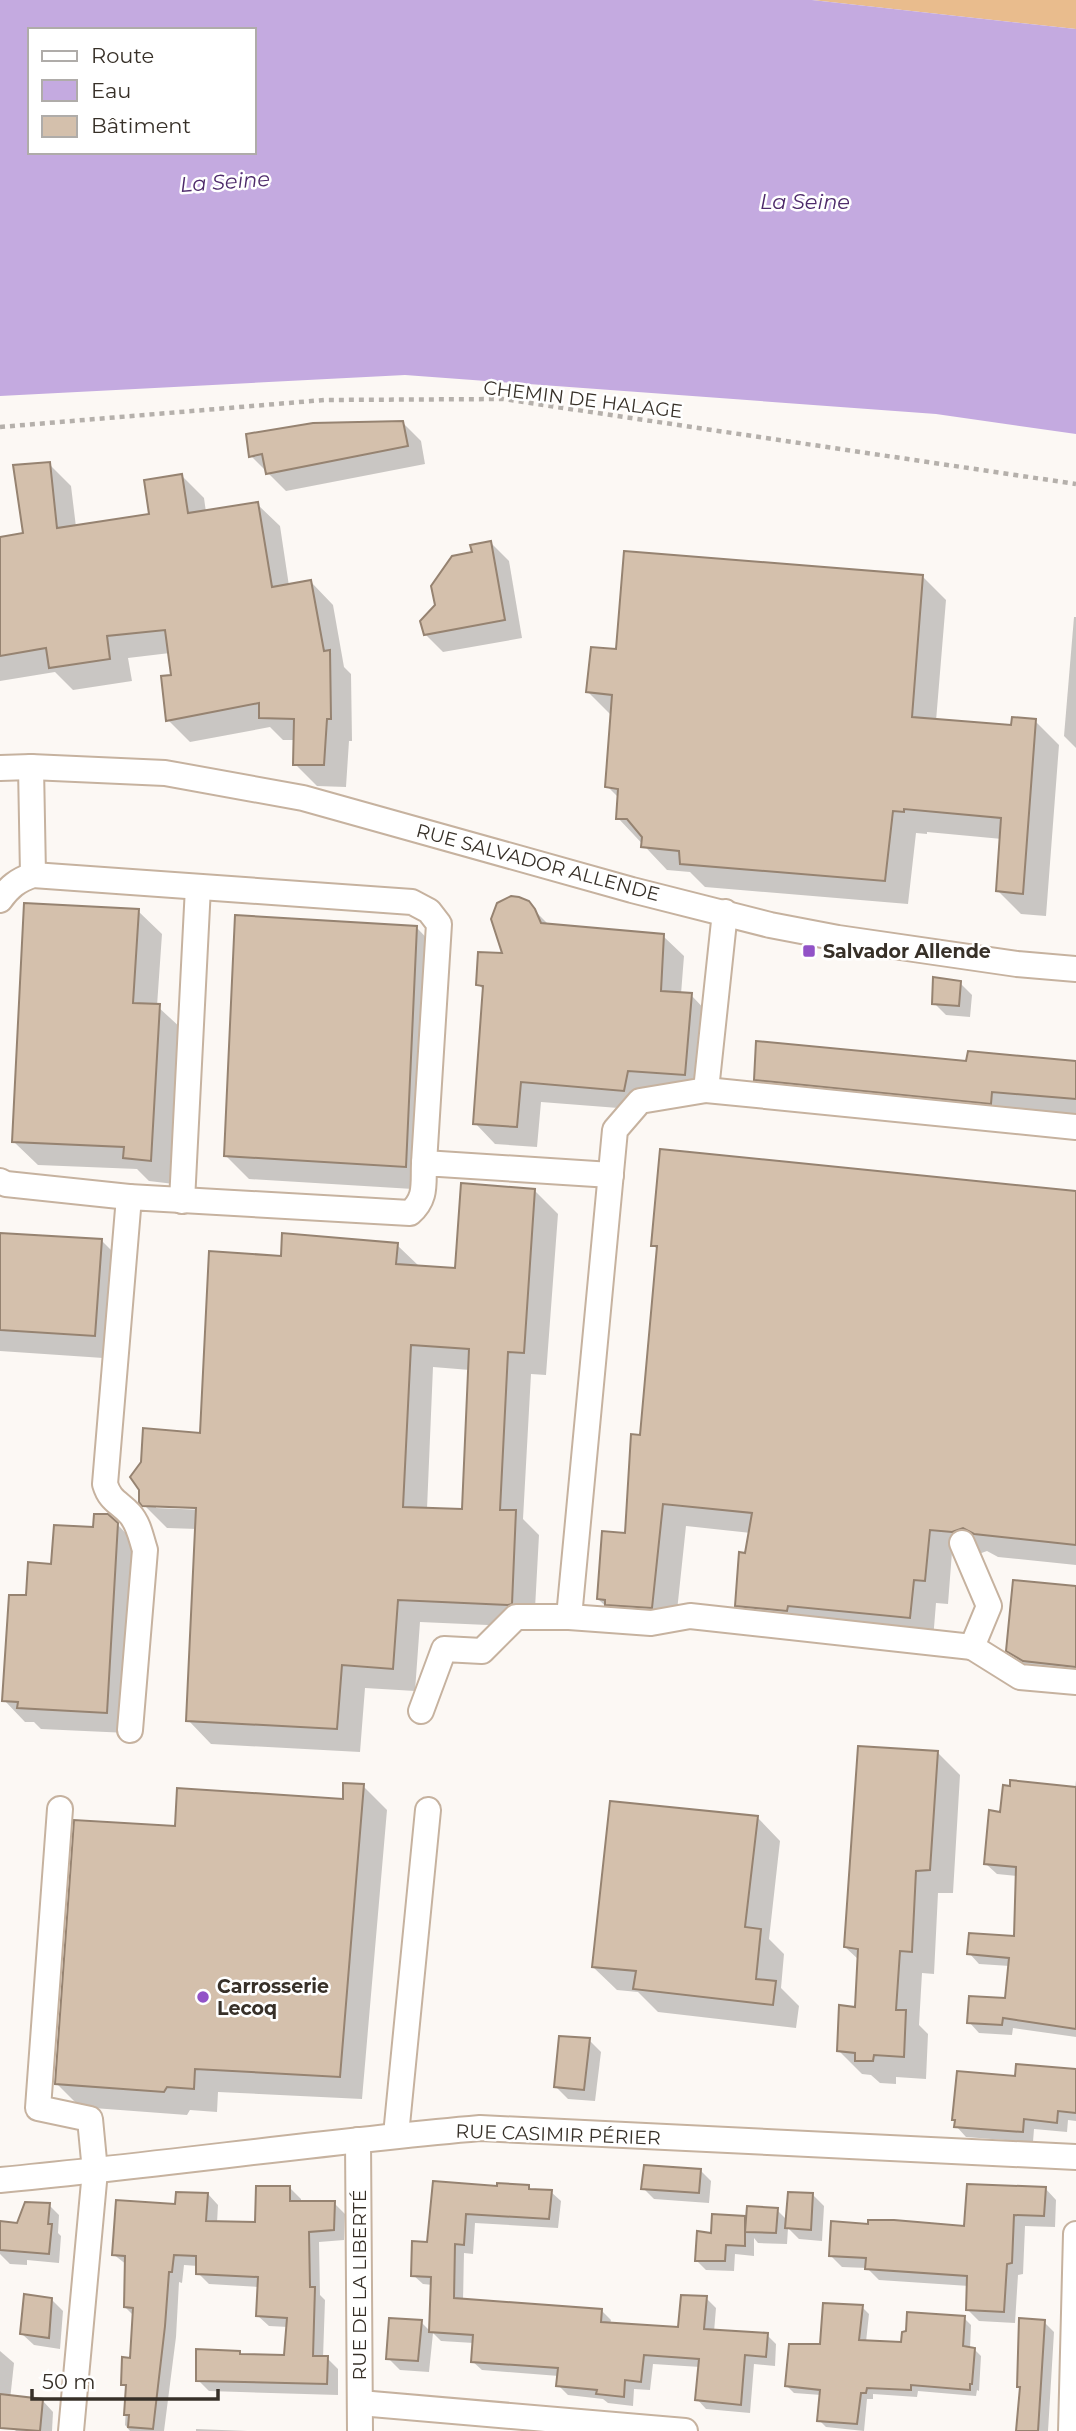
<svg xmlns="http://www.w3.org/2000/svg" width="1076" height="2431" viewBox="0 0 1076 2431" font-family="Montserrat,sans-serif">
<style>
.forest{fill:#e9bc8d}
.water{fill:#c4aae0;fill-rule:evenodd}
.shadow{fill:#0003;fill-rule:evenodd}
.building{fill:#d4c0ac;stroke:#968371;stroke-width:2;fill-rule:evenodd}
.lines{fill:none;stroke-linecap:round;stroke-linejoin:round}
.minor-casing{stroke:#c6b29f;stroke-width:28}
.path{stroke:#b5b0ab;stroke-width:4.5;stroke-dasharray:5 5;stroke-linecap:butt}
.minor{stroke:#fff;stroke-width:24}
.poi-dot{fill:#9252c7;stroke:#fff;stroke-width:2.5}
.labels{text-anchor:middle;stroke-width:5;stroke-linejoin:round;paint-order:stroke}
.street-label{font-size:19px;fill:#373028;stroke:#fff}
.poi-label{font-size:19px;font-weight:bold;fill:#373028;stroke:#fff;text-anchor:start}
.water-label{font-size:21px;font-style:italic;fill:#4e2b6b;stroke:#fff}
</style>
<rect width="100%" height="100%" fill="#fcf8f4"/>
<polygon class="forest" points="812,0 1076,0 1076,29"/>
<path class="water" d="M0 0H812L1076 29V434L936 414 405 375 0 396ZM30 30H254V152H30Z"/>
<g class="shadow">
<polygon points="403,423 421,441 425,464 286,491 251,456"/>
<polygon points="49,464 71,486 76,527 151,516 182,476 204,498 206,512 257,504 280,526 289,586 311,582 333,605 344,667 351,674 352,741 349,741 346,787 317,786 295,764 295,740 283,740 270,727 190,742 168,720 173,676 170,653 128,658 132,681 73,690 55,672 0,681 0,539 25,535"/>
<polygon points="491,543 509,561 522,638 443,652 425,634 474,553"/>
<polygon points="923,577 946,600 936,721 1012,727 1035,721 1059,745 1046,916 1021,914 998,891 1002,839 927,832 927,834 916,833 908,904 705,887 690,872 667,870 618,818 620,799 607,786 612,716 588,692 617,651"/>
<polygon points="1074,617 1076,617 1076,748 1064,736"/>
<polygon points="524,900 550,926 663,936 684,956 681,994 691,995 711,1016 705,1094 644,1110 541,1102 537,1147 495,1144 475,1123 485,991 478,984 505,955"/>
<polygon points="138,911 162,934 157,1006 182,1029 174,1184 149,1181 137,1169 38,1165 14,1142"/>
<polygon points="417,928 440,952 429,1190 249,1179 226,1156"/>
<polygon points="960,983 972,995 970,1017 946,1015 934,1003"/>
<polygon points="968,1062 1076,1063 1076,1120 779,1103 756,1079"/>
<path d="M534 1190 558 1214 546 1375 531 1374 523 1519 539 1535 534 1627 420 1622 415 1691 365 1688 360 1752 211 1744 188 1720 197 1529 167 1528 140 1501 201 1434 283 1258 397 1245 420 1267 457 1270ZM433 1367 470 1370 464 1511 427 1509ZM156 1504 205 1506V1510L156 1508Z"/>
<polygon points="1076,1193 1076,1565 998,1557 987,1551 976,1555 952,1552 948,1604 936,1603 933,1640 759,1628 736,1605 751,1533 686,1526 675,1630 622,1622 598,1599 626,1535 641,1437 659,1251 653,1245"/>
<polygon points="0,1235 102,1241 125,1264 118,1359 0,1351"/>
<polygon points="117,1524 138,1546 128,1733 41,1729 34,1722 25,1722 4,1700 27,1597 52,1565 95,1529"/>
<polygon points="1076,1588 1076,1687 1032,1674 1008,1650"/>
<polygon points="937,1752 960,1775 953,1893 938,1893 934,1974 922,1973 919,2025 928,2034 926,2079 896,2077 896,2084 880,2083 871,2075 862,2074 839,2051 857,2008 859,1960 845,1947"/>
<polygon points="1076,1780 1076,2037 1013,2028 1012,2035 979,2033 969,2022 1006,2000 1010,1966 979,1964 969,1953 1015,1938 1017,1876 997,1874 986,1864 1002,1814 1075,1789"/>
<polygon points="363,1786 387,1810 362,2099 218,2092 217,2112 190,2110 187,2115 80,2107 56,2083 176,1828 344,1801"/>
<polygon points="757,1817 780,1841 769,1939 784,1954 781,1988 799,2006 796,2028 658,2012 638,1992 617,1990 593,1967"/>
<polygon points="589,2040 601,2052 595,2101 568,2099 556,2087"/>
<polygon points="1076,2072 1076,2121 1068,2120 1067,2132 1034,2129 1033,2142 966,2137 956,2126 954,2120 1017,2078"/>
<polygon points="701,2171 711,2181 709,2203 654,2199 643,2188"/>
<polygon points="435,2183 498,2188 529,2187 533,2191 551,2192 561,2201 558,2228 475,2223 473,2254 464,2253 463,2301 601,2310 611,2320 610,2324 680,2329 706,2298 716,2308 714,2332 767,2335 776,2344 775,2366 754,2364 750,2413 706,2409 697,2399 700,2367 653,2364 650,2390 634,2389 633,2406 608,2403 603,2399 568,2395 558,2385 559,2376 482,2370 472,2361 474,2343 441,2341 433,2333 429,2372 400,2370 388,2358 421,2322 431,2332 433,2285 423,2284 413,2275 429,2244"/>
<polygon points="290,2188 301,2199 301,2203 334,2203 345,2214 344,2240 319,2242 320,2295 325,2300 323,2358 327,2358 338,2369 338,2395 209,2391 198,2380 239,2353 243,2356 286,2357 288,2327 269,2326 258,2316 259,2287 209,2284 198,2273 198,2266 184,2265 182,2283 179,2282 176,2337 164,2431 130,2431 125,2425 127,2389 123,2384 132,2360 134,2316 125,2307 127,2265 113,2254 177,2206 208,2194 218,2205 217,2223 257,2224"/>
<polygon points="1045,2188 1056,2200 1055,2227 1025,2226 1023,2274 1018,2275 1015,2323 979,2321 967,2309 969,2286 879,2280 867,2268 842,2267 831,2256 965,2228"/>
<polygon points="812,2194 824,2206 822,2241 799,2239 788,2228 787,2244 758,2243 754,2238 754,2256 735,2254 734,2271 706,2270 696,2260 713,2235 744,2218 747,2221 777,2210 788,2221"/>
<polygon points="49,2205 59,2215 58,2233 61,2236 59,2263 27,2260 27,2265 10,2264 0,2254 0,2237"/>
<polygon points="51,2299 63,2311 60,2349 34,2345 22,2334"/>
<polygon points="862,2307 869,2314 866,2342 903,2344 964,2318 971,2325 970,2349 974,2349 981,2356 979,2391 977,2390 976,2396 918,2391 917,2397 873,2394 873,2399 867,2399 864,2431 826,2427 819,2420 821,2395 794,2393 787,2386 822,2346"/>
<polygon points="1044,2322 1054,2332 1048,2431 1017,2431 1021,2389 1019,2386"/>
<polygon points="0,2351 14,2363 10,2400 0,2399"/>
<polygon points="43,2401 53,2412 52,2431 16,2431 13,2428"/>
<polygon points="196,2429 248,2431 196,2431"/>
</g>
<g class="building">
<polygon points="403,421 408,446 266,474 262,454 249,457 246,434 313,423"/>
<polygon points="50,462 57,528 149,514 144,480 182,474 188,513 258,502 272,587 311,580 324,651 330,650 331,719 327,719 324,765 293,765 294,719 259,718 259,703 166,721 161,676 171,675 165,630 107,636 110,659 49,668 46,648 0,656 0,537 23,533 13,465"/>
<polygon points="491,541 505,620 424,635 420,621 435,605 431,586 452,556 472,552 470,545"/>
<polygon points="624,551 923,575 912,717 1011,725 1012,717 1036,719 1023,894 996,891 1001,818 904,809 904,812 893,811 885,881 680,864 679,851 641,847 642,837 627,819 616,819 618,789 605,787 612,695 586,692 591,647 616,649"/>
<polygon points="511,896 519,897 529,901 535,909 541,923 664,934 661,991 692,993 685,1075 628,1071 624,1091 521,1082 517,1127 473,1124 483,986 476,985 478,952 502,953 491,919 497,903"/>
<polygon points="24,903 139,909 133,1003 160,1004 151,1161 123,1158 124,1147 12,1142"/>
<polygon points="235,915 417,926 406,1167 224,1156"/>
<polygon points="933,977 961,981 959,1006 932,1004"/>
<polygon points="756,1041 966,1061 968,1051 1076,1061 1076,1099 992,1092 991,1104 754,1080"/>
<polygon points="660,1149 1076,1191 1076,1545 974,1534 963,1528 952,1532 930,1530 925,1581 914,1580 910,1618 788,1606 787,1611 735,1606 739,1552 745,1553 752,1513 663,1504 652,1608 605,1605 605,1600 597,1599 602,1531 625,1533 631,1434 640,1435 657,1246 651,1246"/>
<path d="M461 1183 535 1189 524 1353 508 1352 500 1510H516L512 1604 508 1605 398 1600 393 1669 342 1665 337 1729 186 1721 196 1508 142 1506 139 1502V1490L130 1477 141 1462 143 1428 200 1433 209 1251 281 1256 282 1233 398 1243 396 1264 455 1268ZM411 1345 469 1349 462 1509 403 1507Z"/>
<polygon points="0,1233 102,1239 95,1336 0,1330"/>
<polygon points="94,1514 108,1514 118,1523 107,1713 17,1708 18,1702 2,1701 9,1595 26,1595 28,1562 51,1564 54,1525 93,1527"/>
<polygon points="1013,1580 1076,1586 1076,1667 1023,1661 1006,1651"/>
<polygon points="858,1746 938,1751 930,1870 916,1871 912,1952 900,1951 896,2010 906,2010 904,2057 874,2055 873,2061 855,2061 855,2053 837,2051 839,2005 855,2007 858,1949 844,1947"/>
<polygon points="1010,1780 1076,1787 1076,2029 1003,2018 1002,2025 967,2023 969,1996 1005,1998 1009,1958 967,1954 969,1933 1014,1936 1016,1867 984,1864 989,1810 1000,1812 1003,1785 1010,1786"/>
<polygon points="343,1783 364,1784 340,2077 195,2069 194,2089 167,2087 164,2092 55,2084 74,1820 175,1826 177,1788 343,1799"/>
<polygon points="610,1801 758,1816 745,1927 761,1929 756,1979 776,1981 773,2005 633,1989 636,1971 592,1967"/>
<polygon points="559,2036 590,2038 584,2090 554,2087"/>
<polygon points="1016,2064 1076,2069 1076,2113 1058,2111 1057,2123 1024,2119 1023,2132 954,2127 955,2120 952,2120 957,2071 1015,2076"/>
<polygon points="644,2165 701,2169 699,2193 641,2189"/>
<polygon points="433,2181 497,2186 497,2183 529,2185 529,2189 552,2190 549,2219 466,2214 464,2245 455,2244 454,2298 602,2309 601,2322 678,2327 681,2295 707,2296 704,2329 768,2333 766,2357 745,2355 741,2405 695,2400 699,2359 644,2355 641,2382 625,2380 624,2397 596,2394 597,2390 556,2386 558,2368 471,2362 473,2335 429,2332 431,2277 411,2276 412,2241 427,2242"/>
<polygon points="967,2184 1046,2187 1044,2216 1014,2215 1012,2263 1007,2264 1004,2312 966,2310 967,2276 865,2269 866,2258 829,2256 831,2221 868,2224 868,2220 894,2220 964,2226"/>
<polygon points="256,2186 290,2186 290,2201 335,2201 334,2230 309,2232 310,2287 315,2287 313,2356 328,2356 327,2384 196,2381 196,2349 240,2351 240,2354 284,2355 287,2318 256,2316 258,2277 196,2274 196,2256 174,2255 172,2272 169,2272 165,2326 153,2429 128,2427 129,2415 124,2415 126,2385 121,2385 122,2357 130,2358 133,2308 124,2307 125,2256 112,2255 116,2200 175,2204 176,2192 208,2193 206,2221 255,2222"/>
<polygon points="788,2192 813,2193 811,2230 785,2228"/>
<polygon points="25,2202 50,2203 48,2224 52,2224 49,2254 0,2250 0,2221 17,2223"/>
<polygon points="747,2206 778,2208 776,2233 745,2232"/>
<polygon points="712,2214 745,2216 745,2246 726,2245 725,2261 695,2261 697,2231 711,2233"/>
<polygon points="24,2294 52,2298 49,2338 20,2334"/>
<polygon points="823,2303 863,2305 859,2340 901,2342 902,2332 906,2331 907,2312 965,2316 963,2346 975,2348 972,2384 970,2384 970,2390 911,2385 911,2390 867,2388 866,2393 861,2393 857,2424 817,2421 820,2390 785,2386 789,2344 820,2344"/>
<polygon points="389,2318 422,2320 418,2361 386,2359"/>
<polygon points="1019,2318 1045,2320 1038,2431 1016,2431 1020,2387 1017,2387"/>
<polygon points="0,2394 43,2399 40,2431 0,2428"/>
</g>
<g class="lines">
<defs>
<g id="minor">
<polyline points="31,767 33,875"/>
<polyline points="0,768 31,767 165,773 303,798 632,890 770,925 838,938 1017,964 1076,969"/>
<path d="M0 900C9 887 18 880 33 875L412 902 429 911 439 924 424 1163"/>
<polyline points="706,1090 1076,1127"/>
<polyline points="0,1181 6,1184 129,1197"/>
<polyline points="182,1201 198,887"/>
<polyline points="569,1617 615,1130 640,1101 706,1090 725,912"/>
<polyline points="972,1647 1020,1677 1076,1682"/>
<polyline points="421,1711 444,1649 482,1651 516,1617 569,1617 651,1623 690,1616 972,1647 989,1606 962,1543"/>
<path d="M130 1730 145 1550C141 1538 139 1524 130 1514 119 1502 110 1501 105 1484L129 1197 410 1213C427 1198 423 1184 424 1163L611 1175"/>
<polyline points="60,1809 38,2108 90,2119 95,2171 71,2431"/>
<polyline points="396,2135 428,1810"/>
<polyline points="358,2140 360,2431"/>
<path d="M0 2180C160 2165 320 2142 480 2128L1076 2157"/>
<polyline points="360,2403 685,2431"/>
<polyline points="1071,2431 1076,2234"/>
</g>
</defs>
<use href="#minor" class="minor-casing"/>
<polyline class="path" points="0,427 324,400 503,399 1076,484"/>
<use href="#minor" class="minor"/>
</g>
<g class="poi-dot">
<rect x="802" y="944" width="14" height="14" rx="3.5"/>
<circle cx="203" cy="1997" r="7"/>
</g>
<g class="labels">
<g class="street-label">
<text transform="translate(583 399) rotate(7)" y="7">CHEMIN DE HALAGE</text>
<text transform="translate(538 862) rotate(15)" y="7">RUE SALVADOR ALLENDE</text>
<text transform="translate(558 2134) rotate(2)" y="7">RUE CASIMIR PÉRIER</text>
<text transform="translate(359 2285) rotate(-90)" y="7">RUE DE LA LIBERTÉ</text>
</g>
<g class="poi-label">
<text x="823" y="958">Salvador Allende</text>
<text x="217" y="1993">Carrosserie<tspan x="217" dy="22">Lecoq</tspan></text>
</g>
<g class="water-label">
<text transform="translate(225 182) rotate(-4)" y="7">La Seine</text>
<text x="805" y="209">La Seine</text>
</g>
</g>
<rect x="28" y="28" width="228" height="126" fill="#ffffff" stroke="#afaca9" stroke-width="2"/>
<rect x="42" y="51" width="35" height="10" fill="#ffffff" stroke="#afaca9" stroke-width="2"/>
<text x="91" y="63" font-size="21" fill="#373028">Route</text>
<rect x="42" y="80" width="35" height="21" fill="#c4aae0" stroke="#afaca9" stroke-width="2"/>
<text x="91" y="98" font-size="21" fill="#373028">Eau</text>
<rect x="42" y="116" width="35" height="21" fill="#d4c0ac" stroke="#afaca9" stroke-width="2"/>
<text x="91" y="133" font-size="21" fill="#373028">Bâtiment</text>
<path d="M32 2389v10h186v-10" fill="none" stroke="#373028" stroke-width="3.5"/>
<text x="42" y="2389" font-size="21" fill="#373028" stroke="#ffffff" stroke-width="5" paint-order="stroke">50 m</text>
</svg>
